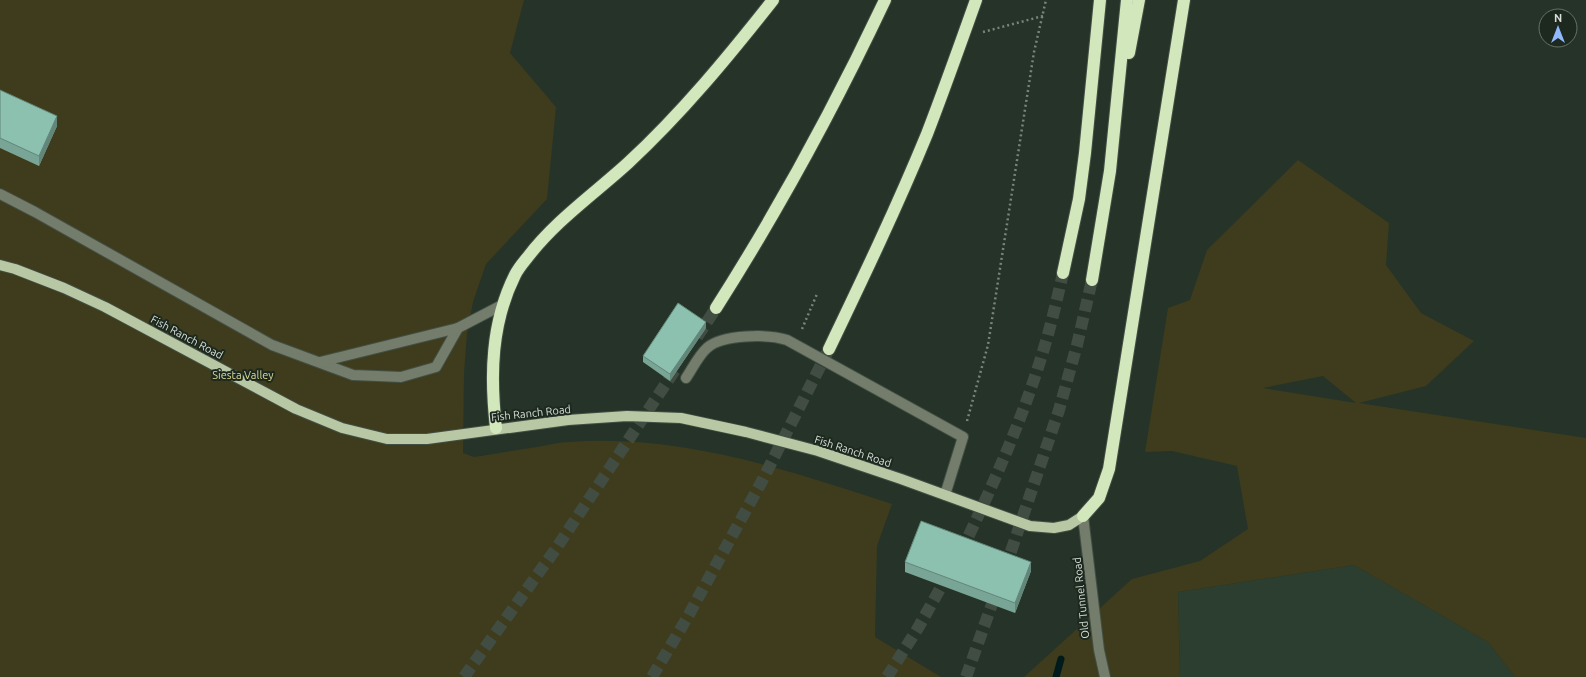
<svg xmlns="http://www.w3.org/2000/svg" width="1586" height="677" viewBox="0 0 1586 677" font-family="Ubuntu,sans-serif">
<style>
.built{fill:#2c3e2f}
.green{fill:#3e3c1c;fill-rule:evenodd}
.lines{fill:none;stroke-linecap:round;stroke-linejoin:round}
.stream{stroke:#001b1b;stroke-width:7}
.highway-tunnel{stroke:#414d42;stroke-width:12;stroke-dasharray:12 6;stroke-linecap:butt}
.minor-casing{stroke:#424f44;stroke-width:12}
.major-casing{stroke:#424f44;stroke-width:12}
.highway-casing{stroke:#424f44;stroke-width:14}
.path{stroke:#7a847b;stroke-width:2.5;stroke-dasharray:2 3;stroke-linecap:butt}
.minor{stroke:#747c6b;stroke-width:10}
.major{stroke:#b8c8a5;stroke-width:10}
.highway{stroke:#d3e7bc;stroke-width:12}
.wall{fill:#78a596}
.shaded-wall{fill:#62867a}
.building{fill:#8cc0af;stroke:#62867a}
.labels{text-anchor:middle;stroke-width:4;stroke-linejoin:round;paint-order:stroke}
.street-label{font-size:11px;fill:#d7dfd8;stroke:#1d291f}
.park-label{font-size:11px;fill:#deda94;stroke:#1d291f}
</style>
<rect width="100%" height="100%" fill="#263328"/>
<polygon class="built" points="1354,565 1488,642 1515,677 1180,677 1178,592"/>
<g class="green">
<path d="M0 0H524L510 53 556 107 547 199 486 264 473 302 467 333 464 373 463 453 474 457C495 454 516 450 537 447 548 445 559 442 570 442 681 434 788 470 892 504L877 546 875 637 941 677H0Z"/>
<path d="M1298 160 1389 223 1386 265 1421 313 1474 341 1426 386 1359 403 1586 438V677H1515L1488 642 1354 565 1178 592 1180 677H1024L1132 579 1200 561 1248 529 1237 466 1172 451 1145 452 1168 308 1190 300 1207 250ZM1323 376 1356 403 1263 388Z"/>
</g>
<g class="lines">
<polyline class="stream" points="1056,677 1061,659"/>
<g class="highway-tunnel">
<polyline points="697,337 716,308"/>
<path d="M961 552C994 483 1026 412 1047 338 1053 317 1058 295 1063 273"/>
<polyline points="1005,569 1059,410 1077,345 1092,280"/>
<polyline points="464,677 555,550 677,367"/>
<polyline points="652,677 687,618 762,481 829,349"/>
<polyline points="887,677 918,628 950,571"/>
<polyline points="966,677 997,590"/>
</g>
<defs>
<g id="minor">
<polyline points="0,194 35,212 272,345 353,375 401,377 436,367 458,328 502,305"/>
<polyline points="320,362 458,328"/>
<path d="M686 378C692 369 699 355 707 348 722 334 769 334 787 340L963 437 945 495"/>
<polyline points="1083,516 1099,650 1105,677"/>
</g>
<polyline id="major" points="0,265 15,269 64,288 105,307 296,409 342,428 387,439 427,439 568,420 627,416 681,418 746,432 818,451 901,479 1030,526 1054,528 1069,525 1083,516"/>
<g id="highway">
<polyline points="1129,53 1139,0"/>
<polyline points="1063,273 1079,199 1085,153 1100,0"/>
<polyline points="1092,280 1110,171 1127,0"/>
<path d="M716 308C779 209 835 106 885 0"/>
<path d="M829 349C863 278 897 207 927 134 944 90 960 45 976 0"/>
<path d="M496 428C490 376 491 323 515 275 518 269 523 263 527 258 555 221 594 194 628 163 682 113 728 57 773 0"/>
<polyline points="1083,516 1099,498 1109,469 1184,0"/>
</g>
</defs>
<use href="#minor" class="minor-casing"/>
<use href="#major" class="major-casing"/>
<use href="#highway" class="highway-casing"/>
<g class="path">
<polyline points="983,32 1043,16"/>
<polyline points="802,329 817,294"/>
<polyline points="967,421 988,345 1034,52 1046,0"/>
</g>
<use href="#minor" class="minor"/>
<use href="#major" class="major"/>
<use href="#highway" class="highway"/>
</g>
<g class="wall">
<polygon points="0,90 57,126 39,166 0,148"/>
<polygon points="706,328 670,381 643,362 643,356"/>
<polygon points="905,562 1031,571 1015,613 905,572"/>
</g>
<g class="shaded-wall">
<polygon points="57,116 57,126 39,166 39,156"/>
<polygon points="706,322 706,328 670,381 670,374"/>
<polygon points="1031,562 1031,571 1015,613 1015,603"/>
</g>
<g class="building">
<polygon points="0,90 57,116 39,156 0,138"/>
<polygon points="678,303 706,322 670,374 643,356"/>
<polygon points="921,521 1031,562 1015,603 905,562"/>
</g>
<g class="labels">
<g class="street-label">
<text transform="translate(187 337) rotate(28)" y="4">Fish Ranch Road</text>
<text transform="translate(531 413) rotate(-6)" y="4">Fish Ranch Road</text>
<text transform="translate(853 451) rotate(18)" y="4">Fish Ranch Road</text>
<text transform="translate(1081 598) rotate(-96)" y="4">Old Tunnel Road</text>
</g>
<g class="park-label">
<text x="243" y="379">Siesta Valley</text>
</g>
</g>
<g transform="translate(1558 28)"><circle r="19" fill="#1d291f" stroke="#677269"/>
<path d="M0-3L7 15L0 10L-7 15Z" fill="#91b8fd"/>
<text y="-6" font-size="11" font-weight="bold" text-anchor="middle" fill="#d7dfd8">N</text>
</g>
</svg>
